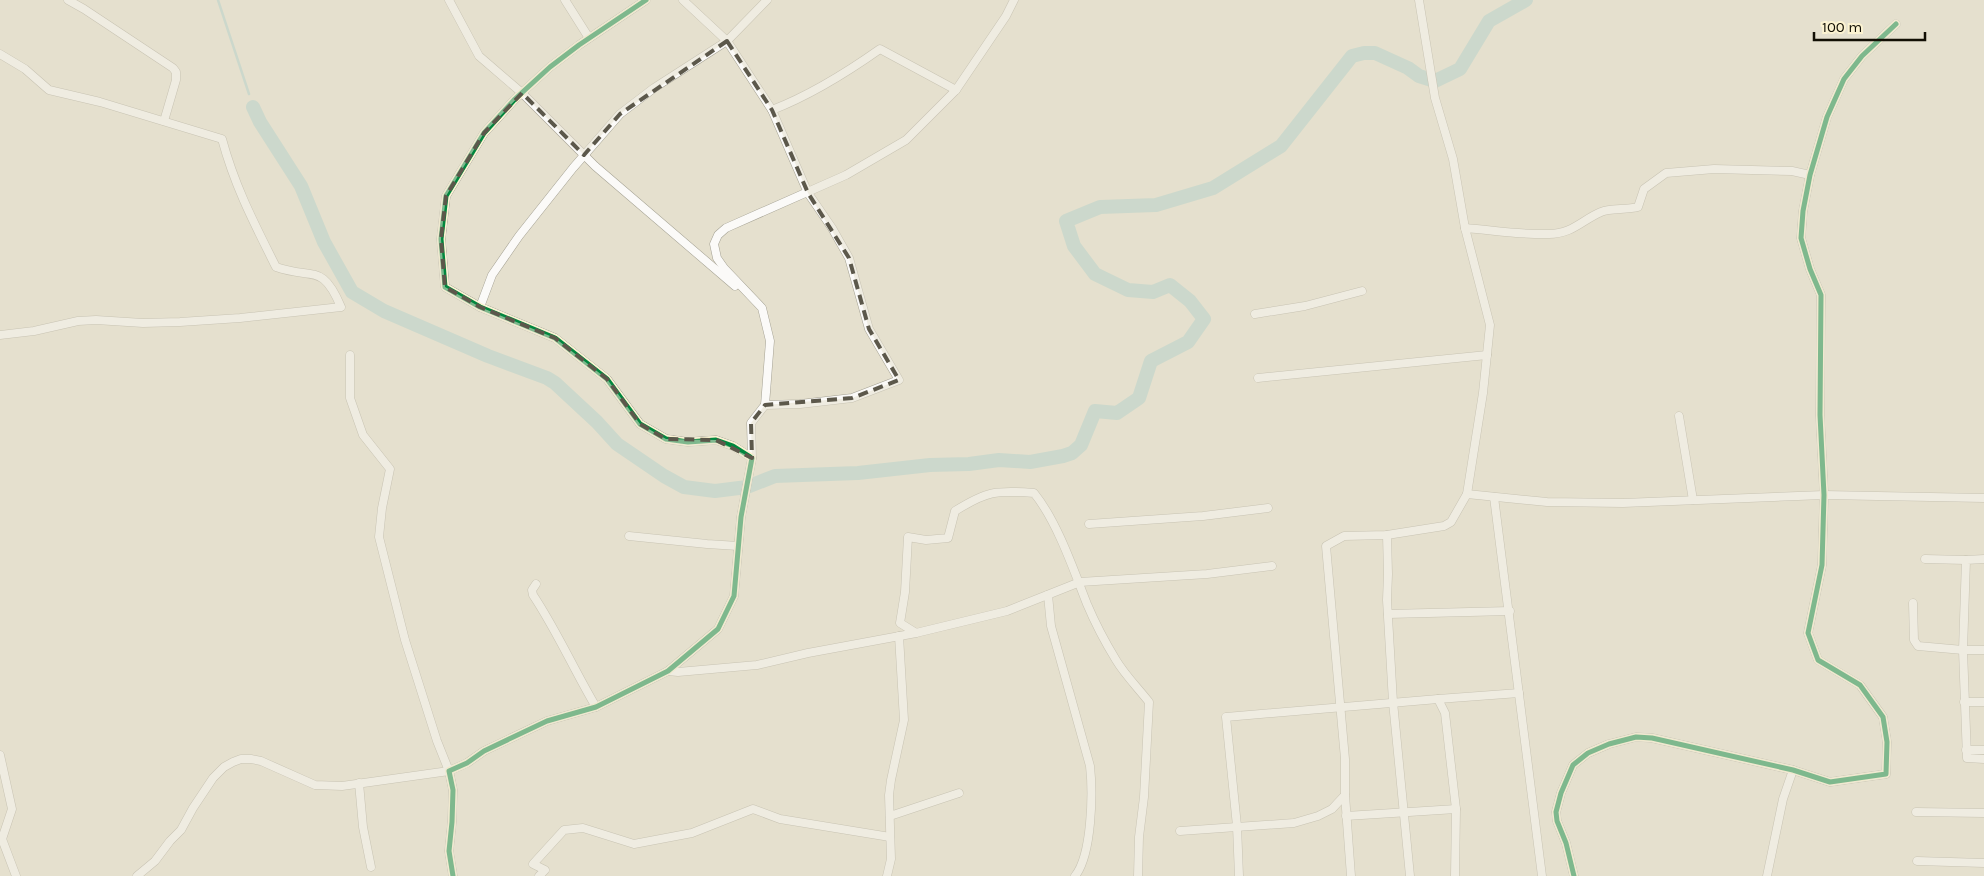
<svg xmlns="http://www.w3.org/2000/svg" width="1984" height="876" viewBox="0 0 1984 876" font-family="Karla,sans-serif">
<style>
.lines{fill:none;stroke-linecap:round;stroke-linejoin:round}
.stream{stroke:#aecfc9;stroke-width:2.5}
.river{stroke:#aecfc9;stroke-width:14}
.minor-casing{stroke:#a4a193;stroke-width:9}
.minor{stroke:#fbfaf8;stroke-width:8}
.cycleway-casing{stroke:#fcf3d1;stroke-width:8}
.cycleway{stroke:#00873e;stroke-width:5}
.marked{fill:none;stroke:#5c584b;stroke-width:4;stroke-dasharray:10 6;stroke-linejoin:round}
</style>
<rect width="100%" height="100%" fill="#e5e0ce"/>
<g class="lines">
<polyline class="stream" points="218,0 249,94"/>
<polyline class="river" points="253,107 260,122 301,186 324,242 352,292 384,311 488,356 547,378 555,383 597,422 617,444 664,476 684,487 715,491 747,487 775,476 858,473 930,465 969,464 999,460 1030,462 1063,456 1072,453 1081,445 1095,411 1117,413 1139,398 1151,361 1188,342 1204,319 1190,301 1170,285 1153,292 1128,290 1095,274 1074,246 1066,221 1100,207 1156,205 1213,188 1281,146 1352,56 1364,53 1375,53 1408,68 1419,76 1435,81 1460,69 1489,21 1526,0"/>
<defs>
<g id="minor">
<polyline points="68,0 84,9 173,68 176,72 176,80 164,121"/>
<polyline points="449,0 479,56 522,93 595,166 735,286"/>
<polyline points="565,0 589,38"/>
<polyline points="683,0 727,41 772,110 808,193 832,228 849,258 869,329 899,380 852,398 800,404 765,405"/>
<polyline points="1419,0 1435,98 1453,159 1465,228 1490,325 1483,393 1467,494 1547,502 1623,503 1824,495 1984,498"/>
<path d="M0 54 25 69 49 90 100 102 222 139C235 187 254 223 276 267 313 280 322 262 341 307L240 318 180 322 143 323 96 320 78 321 34 331 0 335"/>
<path d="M772 110C811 95 846 73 880 49L956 90"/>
<path d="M1465 228C1493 230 1521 235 1549 234 1572 234 1582 220 1601 212 1609 208 1627 210 1638 207L1644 189 1666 173 1714 169 1792 171 1810 175"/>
<polyline points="480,307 492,275 519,236 573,168 620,114 654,88 727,41 767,0"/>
<polyline points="1255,314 1305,306 1362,291"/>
<polyline points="1258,378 1487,355"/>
<polyline points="1679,416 1693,500"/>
<polyline points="752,458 751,423 765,405 770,341 762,308 724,268 717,258 714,244 718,235 726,228 846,175 906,140 956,90 1006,16 1014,0"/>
<polyline points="1494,497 1542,876"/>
<polyline points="1089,524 1203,516 1268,508"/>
<polyline points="1387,535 1388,574 1387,600 1393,702 1410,876"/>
<polyline points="629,536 707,544 738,546"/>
<polyline points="1925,559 1966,560"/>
<polyline points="1984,559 1966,560 1963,650 1967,758 1984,759"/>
<path d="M536 584 532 590 533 595C557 631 574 670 596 707"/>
<path d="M1048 595 1051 626 1090 766C1093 793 1092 855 1075 876"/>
<polyline points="1913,603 1914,640 1918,646 1963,650 1984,650"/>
<polyline points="1388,614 1510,611"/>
<path d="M916 633 900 623 905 592 908 537 926 540 948 538 955 511C987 491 996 490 1034 493 1057 521 1074 571 1087 604 1095 623 1105 642 1116 660 1125 675 1138 688 1149 702L1144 797 1139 837 1138 876"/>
<polyline points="668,671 678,672 757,665 808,653 916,633 1007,611 1080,582 1207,574 1272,566"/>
<polyline points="1438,699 1519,693"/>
<polyline points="1964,702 1984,702"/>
<polyline points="1966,750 1984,750"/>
<polyline points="0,755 12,809 2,839 0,840"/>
<polyline points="359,783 363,827 371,867"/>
<polyline points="1916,812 1984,813"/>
<polyline points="890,816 959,793"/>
<polyline points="1346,816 1456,809"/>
<polyline points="1180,831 1294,823 1318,816 1332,809 1345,795"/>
<polyline points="2,839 16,876"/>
<polyline points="1917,861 1984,863"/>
<polyline points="137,876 155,861 170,841 181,830 193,808 213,778 224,767 233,762 241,759 251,759 261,761 315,785 342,786 449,771 437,741 405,640 379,537 382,508 390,469 363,435 350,398 350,355"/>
<polyline points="453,876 449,851 452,822 453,790 449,771 467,763 484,751 547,721 596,707 668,671 718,629 734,596 741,517 752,458 733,446 716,440 688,442 666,439 640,424 607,379 555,338 480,307 445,287 441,239 446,196 484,133 515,99 550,67 579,45 646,0"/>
<polyline points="539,876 545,870 533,864 564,830 583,828 634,844 692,833 753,809 780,819 890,837"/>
<polyline points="887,876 891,859 889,795 891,780 904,720 899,636"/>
<polyline points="1239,876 1237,826 1226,717 1438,699 1445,713 1456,809 1455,876"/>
<polyline points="1351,876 1345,795 1345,759 1326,546 1344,536 1387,535 1444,526 1451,522 1467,494"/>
<polyline points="1574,876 1566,843 1557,821 1556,812 1561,793 1573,765 1588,753 1609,744 1636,737 1652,738 1793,770 1830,782 1886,774 1887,742 1883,717 1860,685 1818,660 1808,633 1822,565 1824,495 1820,415 1821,295 1810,269 1801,238 1803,211 1810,175 1827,117 1844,79 1862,56 1896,24"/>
<polyline points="1767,876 1783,799 1793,770"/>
</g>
</defs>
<use href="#minor" class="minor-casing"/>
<use href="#minor" class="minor"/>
<defs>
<g id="cycleway">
<polyline points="453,876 449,851 452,822 453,790 449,771 467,763 484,751 547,721 596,707 668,671 718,629 734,596 741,517 752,458 733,446 716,440 688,442 666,439 640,424 607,379 555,338 480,307 445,287 441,239 446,196 484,133 515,99 550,67 579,45 646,0"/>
<polyline points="1574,876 1566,843 1557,821 1556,812 1561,793 1573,765 1588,753 1609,744 1636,737 1652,738 1793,770 1830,782 1886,774 1887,742 1883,717 1860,685 1818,660 1808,633 1822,565 1824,495 1820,415 1821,295 1810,269 1801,238 1803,211 1810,175 1827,117 1844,79 1862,56 1896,24"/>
</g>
</defs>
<use href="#cycleway" class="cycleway-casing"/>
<use href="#cycleway" class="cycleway"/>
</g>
<path d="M0 0H1984V876H0ZM727 41 772 110 808 193 849 258 869 329 899 380 852 398 765 405 751 423 752 458 716 440 666 439 640 424 607 379 555 338 480 307 445 287 441 239 446 196 484 133 522 93 584 155 620 114Z" fill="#e5e0ce" fill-opacity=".55" fill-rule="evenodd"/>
<path class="marked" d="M727 41 772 110 808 193 849 258 869 329 899 380 852 398 765 405 751 423 752 458 716 440 666 439 640 424 607 379 555 338 480 307 445 287 441 239 446 196 484 133 522 93 584 155 620 114Z"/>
<path d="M1814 32v8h111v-8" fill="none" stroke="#120f04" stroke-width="2.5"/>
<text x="1822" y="32" font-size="15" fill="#120f04" stroke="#fcf3d1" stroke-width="4" paint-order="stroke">100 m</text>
</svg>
